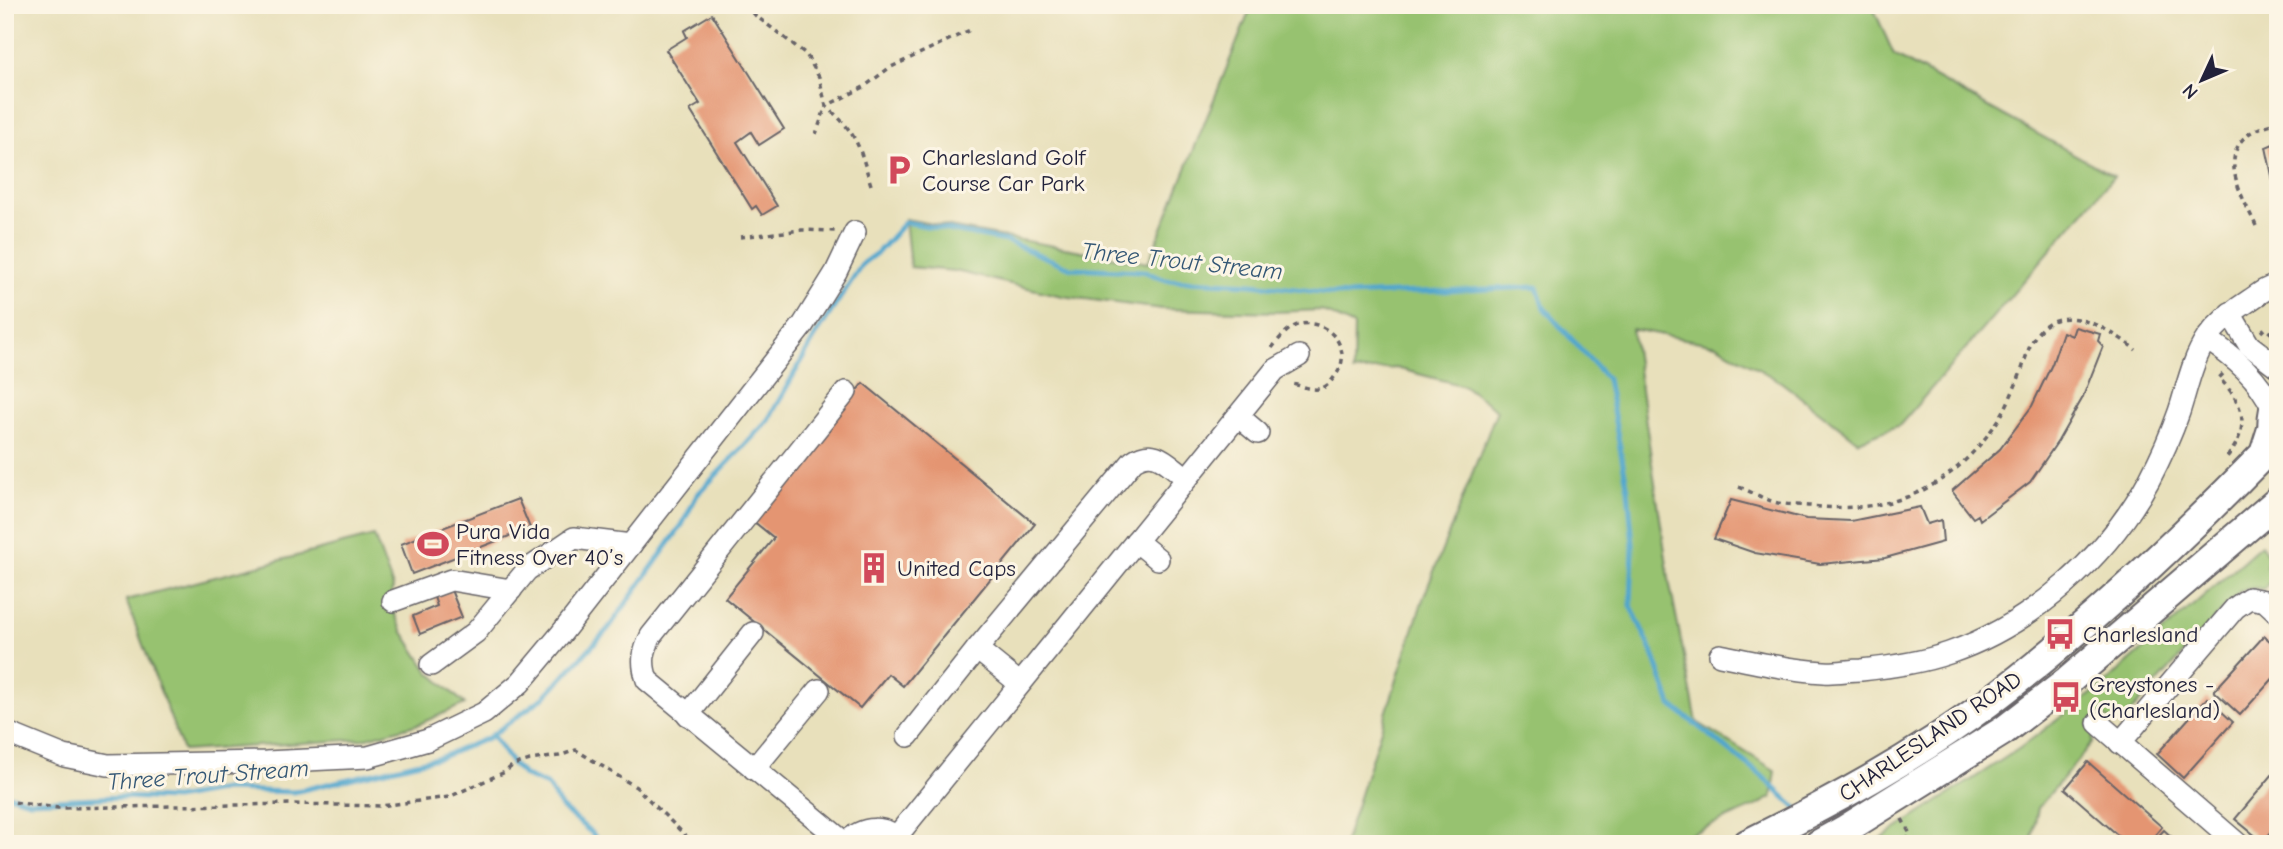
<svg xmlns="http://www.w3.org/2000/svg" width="2283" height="849" viewBox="0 0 2283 849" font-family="'Comic Neue',sans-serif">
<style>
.green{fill:#97c270;stroke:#5c7256;stroke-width:2}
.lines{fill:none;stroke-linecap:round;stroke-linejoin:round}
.stream{stroke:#50a6cd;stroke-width:5}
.building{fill:#e49572}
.minor-casing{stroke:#676468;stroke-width:24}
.major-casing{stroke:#676468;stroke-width:32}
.path{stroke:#676468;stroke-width:3.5;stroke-dasharray:5 5;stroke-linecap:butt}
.minor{stroke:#fff;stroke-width:21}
.major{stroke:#fff;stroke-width:28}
.labels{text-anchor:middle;stroke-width:6;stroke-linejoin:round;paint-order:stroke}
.poi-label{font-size:23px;fill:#22223b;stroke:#fcf5e5;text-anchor:start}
.street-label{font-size:23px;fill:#22223b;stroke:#fcf5e5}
.water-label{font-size:24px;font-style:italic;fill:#345775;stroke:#fcf5e5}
</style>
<rect width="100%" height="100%" fill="#fcf5e5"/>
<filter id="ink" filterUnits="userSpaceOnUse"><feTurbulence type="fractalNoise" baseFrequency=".0143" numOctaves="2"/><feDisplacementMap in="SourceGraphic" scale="14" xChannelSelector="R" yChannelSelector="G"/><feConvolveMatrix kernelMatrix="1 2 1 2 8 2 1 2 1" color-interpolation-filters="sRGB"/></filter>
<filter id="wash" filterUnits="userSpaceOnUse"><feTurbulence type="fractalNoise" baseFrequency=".00686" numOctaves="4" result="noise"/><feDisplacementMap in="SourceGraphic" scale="28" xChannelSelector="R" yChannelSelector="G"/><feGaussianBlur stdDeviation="1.57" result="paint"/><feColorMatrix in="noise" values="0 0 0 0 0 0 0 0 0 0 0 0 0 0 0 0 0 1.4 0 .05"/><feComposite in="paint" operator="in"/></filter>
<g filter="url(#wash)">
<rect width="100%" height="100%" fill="#e8e0bb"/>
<g class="green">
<polygon points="1252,5 1872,5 1894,55 2114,176 1900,425 1858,441 1781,382 1716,345 1632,329 1670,585 1697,722 1776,771 1772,797 1756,806 1667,844 1344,844 1423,599 1497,410 1464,386 1396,368 1353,372 1354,326 1321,310 1277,312 1162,309 1062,296 955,271 910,267 905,219 1148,263"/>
<polygon points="374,536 393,587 390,604 403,632 429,672 465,704 419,724 363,739 183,751 126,600"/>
<polygon points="2261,545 2269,557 2266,567 2274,577 2264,589 2253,588 2240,591 2122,722 2112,721 2099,713 2088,725 2095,733 2092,739 2093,742 2038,808 2031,844 1873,844 2020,748 2103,685"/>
</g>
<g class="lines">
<g class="stream">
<polyline points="492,735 513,765 525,776 547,785 562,808 592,833 600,844"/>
<polyline points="5,794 30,801 119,797 175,799 224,790 294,792 441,757 488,738 544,697 608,629 682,525 697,495 767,422 816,335 863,263 878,252 905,222 1006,241 1071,268 1143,271 1166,280 1252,284 1347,295 1537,287 1544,308 1607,379 1628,490 1633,545 1631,606 1652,651 1671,705 1762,776 1798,810"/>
</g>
</g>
<g id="blocks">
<g class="building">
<polygon points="712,14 784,129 759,145 751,132 737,142 777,206 762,215 756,206 752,209 690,110 700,104 666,50 687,37 684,31"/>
<polygon points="2278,142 2278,189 2275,190 2266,147"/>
<polygon points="2075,327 2100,334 2098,341 2103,346 2082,399 2058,441 2030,482 1980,520 1978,515 1973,518 1952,491 2000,449 2032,406 2052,364 2063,332 2072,336"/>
<polygon points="863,383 1035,524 903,686 888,674 860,708 725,598 774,538 752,520"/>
<polygon points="518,499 530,528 412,574 401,544"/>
<polygon points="1731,500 1806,519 1851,521 1920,507 1927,524 1941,520 1943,542 1885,558 1820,564 1755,553 1714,539"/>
<polygon points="451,590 462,617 420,634 413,616 437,606 434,597"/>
<polygon points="2264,636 2278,648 2278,673 2240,715 2214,691"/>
<polygon points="2207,698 2233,722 2183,778 2157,754"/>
<polygon points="2088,762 2162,827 2147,844 2128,844 2065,789"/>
<polygon points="2278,768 2278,824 2263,842 2235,819"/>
<polygon points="2164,830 2174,839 2179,844 2151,844"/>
</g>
</g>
</g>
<g filter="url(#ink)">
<use href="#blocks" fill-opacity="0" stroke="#676468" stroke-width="2"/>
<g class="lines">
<defs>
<g id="minor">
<polyline points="2230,313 2249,345 2278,367"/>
<path d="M2207 339C2235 358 2259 378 2273 409"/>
<polyline points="1238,416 1258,433"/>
<polyline points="1136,541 1158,559"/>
<polyline points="393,601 451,580 511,590"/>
<polyline points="977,649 1019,683"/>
<path d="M1720 655C1754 662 1789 670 1824 672 1836 673 1849 670 1861 670 1891 667 1920 663 1949 653 2032 625 2108 556 2149 480 2160 459 2171 435 2179 412 2187 388 2192 360 2207 338 2219 322 2234 310 2250 300 2259 294 2267 287 2278 285"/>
<polyline points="431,665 476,632 527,570 574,538 631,545"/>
<polyline points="688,715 753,633"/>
<polyline points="2098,723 2238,844"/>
<polyline points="5,732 64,756 108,765 266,762 368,757 428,740 484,713 520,683 561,634 803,325 836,272 855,232"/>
<path d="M908 736 977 649 1133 461C1156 445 1169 466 1187 478"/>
<polyline points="2120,743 2235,608 2249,598 2265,601 2278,613"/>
<polyline points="754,769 819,690"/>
<polyline points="897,836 1275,370 1299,356"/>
<path d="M845 843 647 680C641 662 643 652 651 636L846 392"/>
<path d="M845 844C862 825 887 824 904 844"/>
</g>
<g id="major">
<path d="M2277 445C2270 429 2271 414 2278 397"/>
<path d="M1747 844C1831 803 1914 758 1989 702 2088 627 2178 542 2264 454L2272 429"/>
<polyline points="1819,844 1846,829 2003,731 2068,681 2278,501"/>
</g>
</defs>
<use href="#minor" class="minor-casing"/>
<use href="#major" class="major-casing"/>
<g class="path">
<polyline points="746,5 756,16 806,54 819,77 826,106 816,134"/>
<path d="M871 185C859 146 858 134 826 106L864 87 889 68 972 29"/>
<path d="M2256 226C2244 199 2218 160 2247 135 2255 129 2268 125 2278 122"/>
<polyline points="740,237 802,230 835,231"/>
<polyline points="2261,332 2265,328 2278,339"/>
<path d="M1272 348C1279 339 1289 326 1301 324 1330 319 1355 352 1335 376 1331 382 1326 388 1318 389 1310 390 1300 385 1291 384"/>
<path d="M2223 374 2219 378C2245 404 2251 429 2226 458"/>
<path d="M1739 487C1752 492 1765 500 1778 503 1789 505 1800 505 1810 506 1891 514 1948 492 1995 425 2004 413 2011 396 2017 382 2025 365 2027 343 2041 329 2067 302 2114 332 2136 350"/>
<polyline points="2278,550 2271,556 2268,566 2278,578"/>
<polyline points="5,801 58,808 293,804 381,806 449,797 505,772 513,765 530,760 559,756 576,750 636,787 694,844"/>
<polyline points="1902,819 1910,834 1904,844"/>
<polyline points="1714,844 1725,839"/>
</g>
<use href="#minor" class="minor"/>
<use href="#major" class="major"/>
</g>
</g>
<defs>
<symbol id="parking-bare" viewBox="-9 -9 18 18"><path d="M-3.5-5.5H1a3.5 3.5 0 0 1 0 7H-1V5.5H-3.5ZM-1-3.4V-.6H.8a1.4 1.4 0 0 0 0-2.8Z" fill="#d1495b" stroke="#fcf5e5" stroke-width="2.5" paint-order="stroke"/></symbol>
<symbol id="stadium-bare" viewBox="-9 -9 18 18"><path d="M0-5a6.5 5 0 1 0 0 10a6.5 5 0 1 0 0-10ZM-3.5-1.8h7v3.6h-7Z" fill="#d1495b" stroke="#fcf5e5" stroke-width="2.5" paint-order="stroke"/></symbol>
<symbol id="building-bare" viewBox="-9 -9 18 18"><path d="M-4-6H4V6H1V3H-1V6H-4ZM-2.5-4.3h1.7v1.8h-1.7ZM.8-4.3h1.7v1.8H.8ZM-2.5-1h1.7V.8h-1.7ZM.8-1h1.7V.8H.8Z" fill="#d1495b" stroke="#fcf5e5" stroke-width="2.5" paint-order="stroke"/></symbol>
<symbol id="bus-bare" viewBox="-9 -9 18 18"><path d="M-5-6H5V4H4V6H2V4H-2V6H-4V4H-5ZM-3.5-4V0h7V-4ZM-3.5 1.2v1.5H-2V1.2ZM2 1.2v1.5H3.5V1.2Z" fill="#d1495b" stroke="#fcf5e5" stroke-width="2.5" paint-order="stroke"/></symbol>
</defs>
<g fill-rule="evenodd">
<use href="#parking-bare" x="877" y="148" width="44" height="44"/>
<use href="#stadium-bare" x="411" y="522" width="44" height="44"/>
<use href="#building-bare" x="852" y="546" width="44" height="44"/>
<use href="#bus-bare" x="2038" y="612" width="44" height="44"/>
<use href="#bus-bare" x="2044" y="675" width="44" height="44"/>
</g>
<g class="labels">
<g class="poi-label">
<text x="922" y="165">Charlesland Golf<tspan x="922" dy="26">Course Car Park</tspan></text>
<text x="456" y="539">Pura Vida<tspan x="456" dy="26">Fitness Over 40’s</tspan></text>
<text x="897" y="576">United Caps</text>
<text x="2083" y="642">Charlesland</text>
<text x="2089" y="692">Greystones -<tspan x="2089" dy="26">(Charlesland)</tspan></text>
</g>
<g class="street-label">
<text transform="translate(1930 736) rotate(-34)" y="8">CHARLESLAND ROAD</text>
</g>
<g class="water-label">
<text transform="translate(1182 261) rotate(6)" y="8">Three Trout Stream</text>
<text transform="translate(208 775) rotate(-4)" y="8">Three Trout Stream</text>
</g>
</g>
<rect width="2283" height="849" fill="none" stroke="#fcf5e5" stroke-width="28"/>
<g transform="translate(2202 80) rotate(226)" stroke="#fcf5e5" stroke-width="5" paint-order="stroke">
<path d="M0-5L12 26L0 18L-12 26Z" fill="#22223b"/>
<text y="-10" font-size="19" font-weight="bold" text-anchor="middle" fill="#22223b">N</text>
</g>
</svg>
